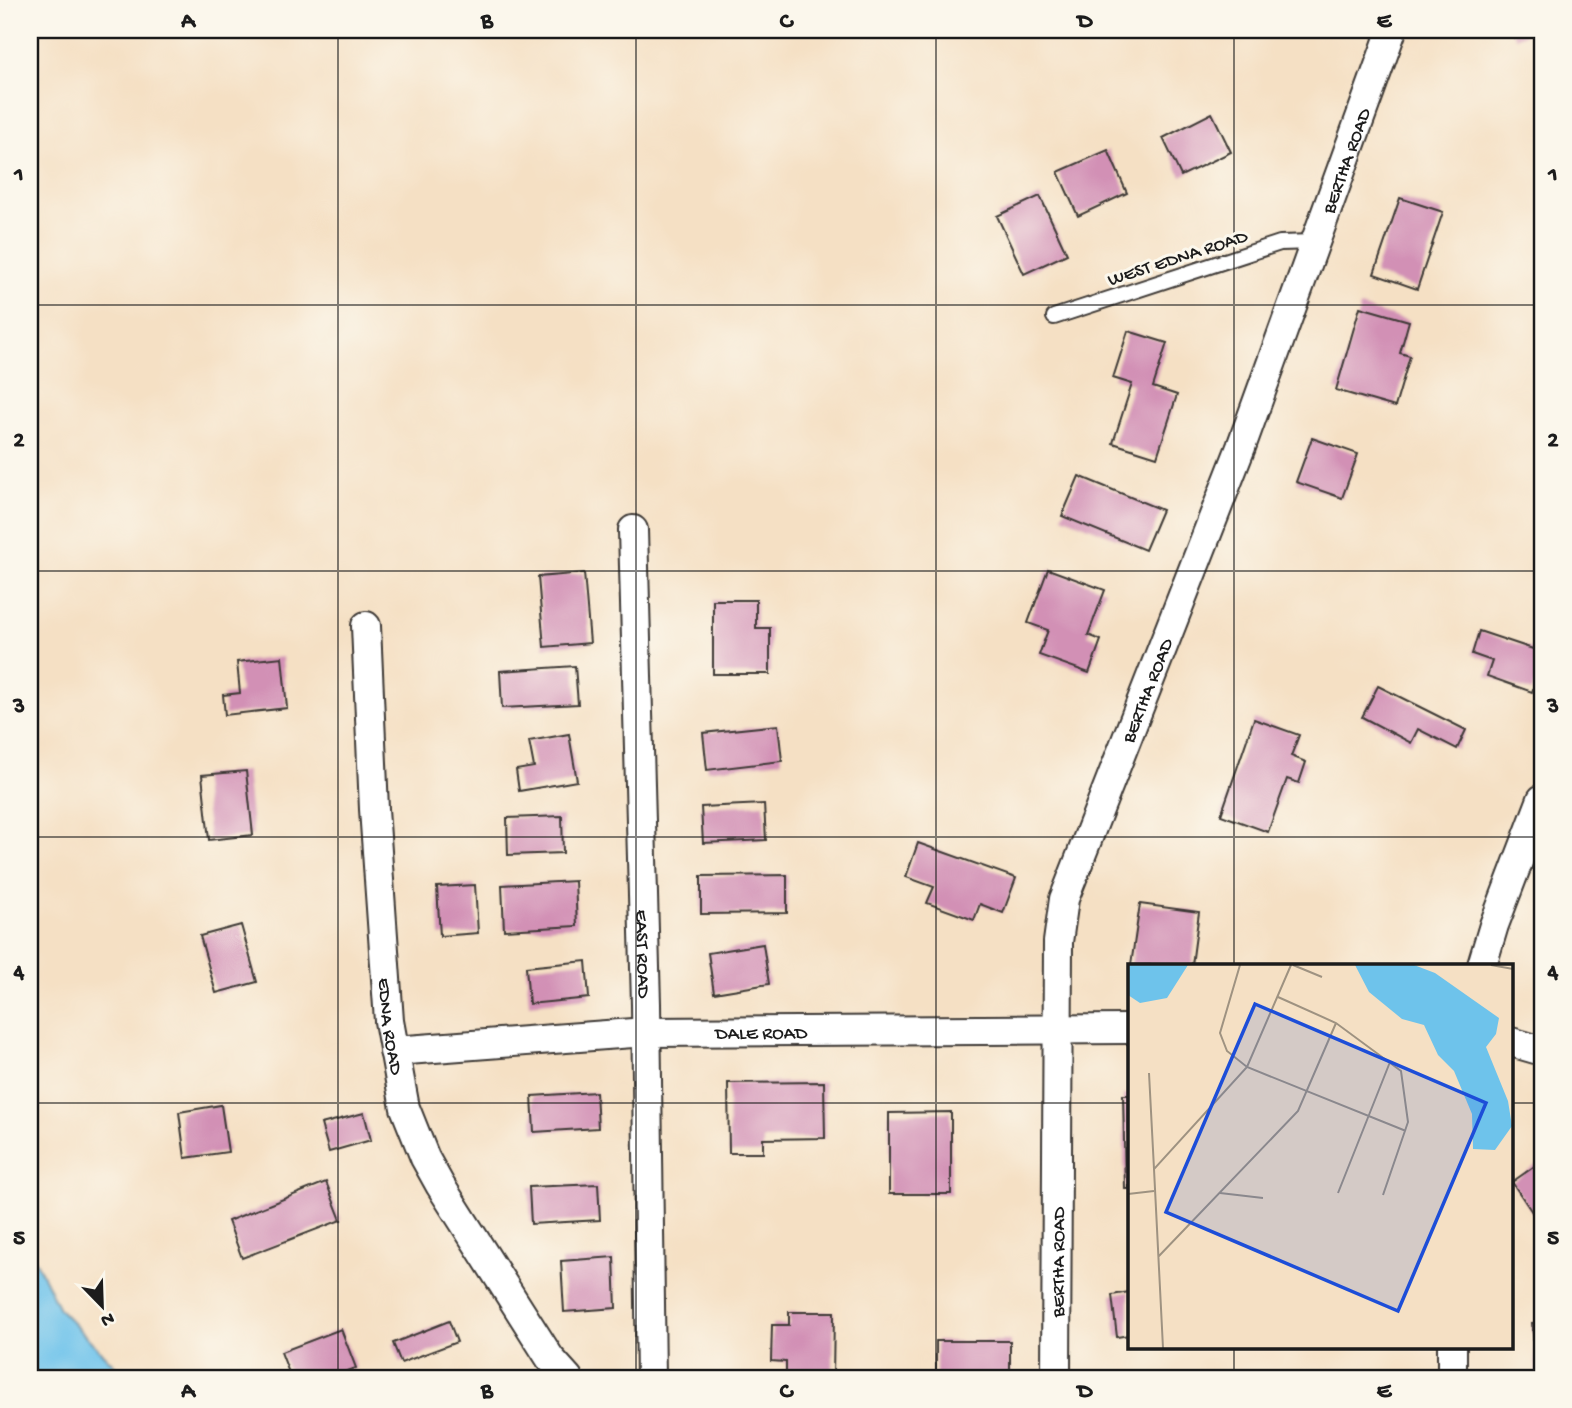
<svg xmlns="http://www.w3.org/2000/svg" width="1572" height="1408" viewBox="0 0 1572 1408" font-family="'Gochi Hand',sans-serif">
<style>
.water{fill:#6ec3eb;stroke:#457084;stroke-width:2}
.building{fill:#d290b5}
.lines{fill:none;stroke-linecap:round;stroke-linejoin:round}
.lane-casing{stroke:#3d3935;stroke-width:18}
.street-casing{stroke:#3d3935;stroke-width:32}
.lane{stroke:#fff;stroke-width:14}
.street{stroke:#fff;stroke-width:28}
.grid{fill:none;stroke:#1c1c1c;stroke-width:2;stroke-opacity:0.55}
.labels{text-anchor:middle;stroke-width:6;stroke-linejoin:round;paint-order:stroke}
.street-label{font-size:19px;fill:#1c1c1c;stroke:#fbf7ec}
.inset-road{fill:none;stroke:#9e9281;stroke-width:2}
.view{fill:#1d4ed8;fill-opacity:0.15;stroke:#1d4ed8;stroke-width:3.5}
.inset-edge{fill:none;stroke:#1c1c1c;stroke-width:3.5}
.neatline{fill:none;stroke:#1c1c1c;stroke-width:2.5}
.grid-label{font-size:23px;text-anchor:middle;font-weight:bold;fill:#1c1c1c}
</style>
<rect width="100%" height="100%" fill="#fbf7ec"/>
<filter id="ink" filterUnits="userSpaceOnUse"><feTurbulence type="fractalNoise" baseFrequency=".0143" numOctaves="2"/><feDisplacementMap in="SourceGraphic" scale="14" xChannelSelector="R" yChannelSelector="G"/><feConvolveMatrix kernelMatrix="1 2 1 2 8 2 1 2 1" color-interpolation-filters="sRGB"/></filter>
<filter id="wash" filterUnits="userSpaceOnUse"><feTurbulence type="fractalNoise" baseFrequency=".00686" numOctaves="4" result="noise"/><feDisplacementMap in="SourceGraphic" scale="28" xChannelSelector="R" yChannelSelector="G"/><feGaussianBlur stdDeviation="1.57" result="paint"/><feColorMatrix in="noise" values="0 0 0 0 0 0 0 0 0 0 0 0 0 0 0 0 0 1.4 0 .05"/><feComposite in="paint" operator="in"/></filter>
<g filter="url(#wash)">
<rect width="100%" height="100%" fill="#f5e0c4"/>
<polygon class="water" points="30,1249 59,1309 127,1378 30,1378"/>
<g id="blocks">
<g class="building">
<polygon points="1511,30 1533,30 1515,38"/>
<polygon points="1212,113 1231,152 1181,176 1163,138"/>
<polygon points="1108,150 1127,193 1078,216 1058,172"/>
<polygon points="1040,196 1067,254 1024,274 997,216"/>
<polygon points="1400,198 1443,212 1417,289 1374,274"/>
<polygon points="1360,307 1409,321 1400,353 1410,356 1395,407 1336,390"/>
<polygon points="1128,331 1167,343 1153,387 1177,395 1157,457 1113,443 1132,384 1113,378"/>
<polygon points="1312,438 1358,454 1342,498 1296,482"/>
<polygon points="1079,476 1162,510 1145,550 1062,516"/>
<polygon points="1048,569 1105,590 1088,635 1101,640 1089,673 1039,655 1048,630 1028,623"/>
<polygon points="584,573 590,643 544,647 538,577"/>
<polygon points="713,600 756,600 756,628 770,628 770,674 713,674"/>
<polygon points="1479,631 1542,652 1542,663 1532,692 1487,676 1492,661 1472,654"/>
<polygon points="282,657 287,708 225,715 223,695 240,693 237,662"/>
<polygon points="575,666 578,704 502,708 500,671"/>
<polygon points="1378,686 1466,730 1457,749 1418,729 1411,743 1362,717"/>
<polygon points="1254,719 1299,735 1291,756 1306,762 1299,783 1287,779 1268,832 1221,815"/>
<polygon points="778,725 782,761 707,770 703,733"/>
<polygon points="569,734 577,781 519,791 516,770 534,767 529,741"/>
<polygon points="246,771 253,835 209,840 202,775"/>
<polygon points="764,804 766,840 703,843 701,807"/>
<polygon points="562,816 563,853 508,855 507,818"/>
<polygon points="918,843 1016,878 1003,913 980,904 974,920 927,903 934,887 906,877"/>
<polygon points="787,875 787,913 701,914 701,876"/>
<polygon points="575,881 577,926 504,930 502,885"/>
<polygon points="475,885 478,933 440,936 437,887"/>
<polygon points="1140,904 1199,912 1192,965 1131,965"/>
<polygon points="241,925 257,982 216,993 200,936"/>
<polygon points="763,944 769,984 714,993 708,953"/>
<polygon points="586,961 589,998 529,1004 526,967"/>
<polygon points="824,1082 825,1138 763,1139 763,1153 729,1153 728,1083"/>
<polygon points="596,1092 598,1128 534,1132 532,1096"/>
<polygon points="1123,1095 1129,1095 1129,1189 1125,1189"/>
<polygon points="221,1105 228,1152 185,1158 179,1112"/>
<polygon points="951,1112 951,1194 889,1194 889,1113"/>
<polygon points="364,1113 371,1140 329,1152 321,1124"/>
<polygon points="1542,1161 1542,1227 1512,1182"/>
<polygon points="326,1182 341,1220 242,1258 228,1221"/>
<polygon points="598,1184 600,1220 531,1224 529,1187"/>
<polygon points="614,1257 616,1308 564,1312 561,1261"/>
<polygon points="1129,1292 1129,1335 1117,1337 1112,1295"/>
<polygon points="789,1312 834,1312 833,1378 786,1378 786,1362 771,1361 772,1325 789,1325"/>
<polygon points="449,1321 457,1342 401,1363 393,1343"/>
<polygon points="1542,1322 1542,1378 1537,1378 1532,1323"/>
<polygon points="341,1329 356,1368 328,1378 291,1378 281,1352"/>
<rect x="936" y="1341" width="74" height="37"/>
</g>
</g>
</g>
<g filter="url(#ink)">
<use href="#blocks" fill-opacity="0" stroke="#3d3935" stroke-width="2"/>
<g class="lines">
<defs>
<polyline id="lane" points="1054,317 1280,243 1314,242"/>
<g id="street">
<path id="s1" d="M633 530 646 1004 651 1378"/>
<path id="s2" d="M366 626 374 809 389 1021 405 1108 425 1158 440 1185 550 1358 568 1378"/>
<polyline points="1482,965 1494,925 1542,799"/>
<polyline points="1511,1042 1542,1051"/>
<path id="s3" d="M394 1051 646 1032 1129 1029"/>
<polyline points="1452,1347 1452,1378"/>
<path id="s4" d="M1056 1378 1058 942 1064 899 1241 447 1392 30"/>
</g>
</defs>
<use href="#lane" class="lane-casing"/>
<use href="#street" class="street-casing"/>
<use href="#lane" class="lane"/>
<use href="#street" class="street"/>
</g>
</g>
<path class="grid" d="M338 30V1378M636 30V1378M936 30V1378M1234 30V965M30 305H1542M30 571H1542M30 837H1542M30 1103H1129M1511 1103H1542M1234 1347V1378"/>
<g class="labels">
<g class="street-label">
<text dy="7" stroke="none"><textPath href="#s4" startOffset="1270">BERTHA ROAD</textPath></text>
<text transform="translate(1177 256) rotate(-18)" y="7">WEST EDNA ROAD</text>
<text dy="7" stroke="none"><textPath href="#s4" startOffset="704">BERTHA ROAD</textPath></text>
<text dy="7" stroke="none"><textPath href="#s1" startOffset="424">EAST ROAD</textPath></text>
<text dy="7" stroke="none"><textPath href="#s2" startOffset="401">EDNA ROAD</textPath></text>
<text dy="7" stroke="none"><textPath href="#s3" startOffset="368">DALE ROAD</textPath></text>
<text dy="7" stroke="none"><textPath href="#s4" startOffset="116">BERTHA ROAD</textPath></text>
</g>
</g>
<g transform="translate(1128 964)">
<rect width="385" height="385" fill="#f5e0c4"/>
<path d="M0 1H60L39 34 12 39 0 31ZM227 1H286L307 9 371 54 368 70 358 83 380 137 384 162 367 186 345 185 344 150 326 107 310 91 296 61 274 55 241 28Z" fill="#6ec3eb"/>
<path class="inset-road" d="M112 1 92 69 99 87 119 103 278 167M165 1 194 13M363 1 385 5M150 33 208 59 273 107 280 158 255 231M21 109 26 205M92 229 135 234M210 229 262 98M0 230 26 227M30 293 170 147 208 59M35 384 26 205 119 103 163 1"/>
<path class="view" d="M127 40 358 139 270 347 38 248Z"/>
<rect width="385" height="385" class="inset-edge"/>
</g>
<rect width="1572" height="1408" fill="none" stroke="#fbf7ec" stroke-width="77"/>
<g transform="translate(102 1306) rotate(157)" stroke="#fbf7ec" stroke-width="5" paint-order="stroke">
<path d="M0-5L12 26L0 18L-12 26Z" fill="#1c1c1c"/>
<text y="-10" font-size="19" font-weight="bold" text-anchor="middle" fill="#1c1c1c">N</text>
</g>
<rect x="38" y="38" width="1496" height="1332" class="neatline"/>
<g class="grid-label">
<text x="188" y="27">A</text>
<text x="487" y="27">B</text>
<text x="786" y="27">C</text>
<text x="1085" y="27">D</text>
<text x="1384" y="27">E</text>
<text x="19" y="180">1</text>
<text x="1553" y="180">1</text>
<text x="19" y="446">2</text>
<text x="1553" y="446">2</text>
<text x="19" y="712">3</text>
<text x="1553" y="712">3</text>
<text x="19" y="978">4</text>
<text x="1553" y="978">4</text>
<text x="19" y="1244">5</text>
<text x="1553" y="1244">5</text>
<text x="188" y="1397">A</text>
<text x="487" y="1397">B</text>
<text x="786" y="1397">C</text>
<text x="1085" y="1397">D</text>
<text x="1384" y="1397">E</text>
</g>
</svg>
